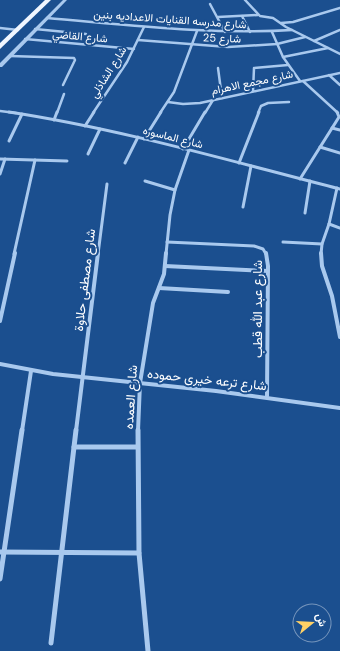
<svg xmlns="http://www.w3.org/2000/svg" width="340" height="651" viewBox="0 0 340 651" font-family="'DM Sans',Vazirmatn,sans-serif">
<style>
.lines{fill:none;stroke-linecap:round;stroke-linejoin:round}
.minor-far3{stroke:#a9c9ee;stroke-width:2.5}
.minor-far2{stroke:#a9c9ee;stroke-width:3}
.minor-far1{stroke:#a9c9ee;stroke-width:4}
.minor{stroke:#a9c9ee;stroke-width:5}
.tertiary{fill:#a9c9ee;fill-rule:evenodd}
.primary{fill:#f0f6ff;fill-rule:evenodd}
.labels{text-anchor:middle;stroke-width:4;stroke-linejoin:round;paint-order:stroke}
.far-street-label{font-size:11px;fill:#fff;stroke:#1b4f8f}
.street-label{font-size:13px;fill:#fff;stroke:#1b4f8f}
</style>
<rect width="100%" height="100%" fill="#1b4f8f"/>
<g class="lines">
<g class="minor-far3">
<polyline points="245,0 260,16 273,18 286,27 340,54"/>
<polyline points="210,4 225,32"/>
<polyline points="242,16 250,32"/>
<polyline points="218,17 258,15"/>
<path d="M47 18C129 25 210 35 292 30"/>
<polyline points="281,23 293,22 340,8"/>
<polyline points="0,28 18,30"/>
<polyline points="35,29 86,34"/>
<polyline points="272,32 283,57 300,81"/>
<polyline points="25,39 134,49"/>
<polyline points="138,40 228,47 277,44 305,37"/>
<polyline points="314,41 340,30"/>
<polyline points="10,56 74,58 75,60 63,85"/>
<polyline points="283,57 328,48"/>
<polyline points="218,68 222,98"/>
<polyline points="329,75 340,85"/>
<polyline points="303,81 338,113"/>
<polyline points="253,91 254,68 288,65"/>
<polyline points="168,102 183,104 200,103 340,73"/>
<polyline points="0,111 16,113"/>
<polyline points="57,113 64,94"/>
<polyline points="93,113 127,62 144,27"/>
<polyline points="160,113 174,92 197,31"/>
<polyline points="205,113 213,100"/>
<polyline points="258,113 261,106 268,103 289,102"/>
</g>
<g class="minor-far2">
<path d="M9 112C121 129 230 161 340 189"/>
<polyline points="54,120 57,112"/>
<polyline points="85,126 94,112"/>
<polyline points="332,128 340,130"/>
<polyline points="144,139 161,112"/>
<polyline points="9,141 22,114"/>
<polyline points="320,147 340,153"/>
<polyline points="183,149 205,112"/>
<polyline points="88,154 100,129"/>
<polyline points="0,159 67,161"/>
<polyline points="125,163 138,137"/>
<polyline points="239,163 259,112"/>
<polyline points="0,174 5,159"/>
<polyline points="300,179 339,117 337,112"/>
<polyline points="145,181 175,190"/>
<polyline points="243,207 251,166"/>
<polyline points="305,213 310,181"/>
<polyline points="329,224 340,228"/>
<polyline points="167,242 254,246 263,249 266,254"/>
<polyline points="283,242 322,244"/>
<polyline points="14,254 35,160"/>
<polyline points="98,254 107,184"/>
<polyline points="166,254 170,215 175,190 189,150"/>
<polyline points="321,254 322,244 329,224 337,188"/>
</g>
<g class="minor-far1">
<polyline points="266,253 268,266 267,396"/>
<polyline points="321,253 322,266 332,296 340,337"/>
<polyline points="165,266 268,271"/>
<polyline points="159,288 228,292"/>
<polyline points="0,321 15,253"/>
<polyline points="0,364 53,374 216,391 340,408"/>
<polyline points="22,431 31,371"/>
<polyline points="76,431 98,253"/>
<polyline points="138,431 140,383 153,303 164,274 166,253"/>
</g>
<g class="minor">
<polyline points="138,430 139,553 148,651"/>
<polyline points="74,447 137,447"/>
<polyline points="0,552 139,553"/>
<polyline points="0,579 22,430"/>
<polyline points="51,643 76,430"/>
</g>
<polygon class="tertiary" points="63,0 67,0 2,67 0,67 0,63"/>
<polygon class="primary" points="45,0 51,0 0,49 0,43"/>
</g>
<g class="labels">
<g class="far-street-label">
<text transform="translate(170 19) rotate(4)" y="4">شارع مدرسه القنايات الاعداديه بنين</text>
<text transform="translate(80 36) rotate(5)" y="4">شارع القاضي</text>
<text transform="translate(222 38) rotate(2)" y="4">شارع 25</text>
<text transform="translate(108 72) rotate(-58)" y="4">شارع الشاذلي</text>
<text transform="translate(252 82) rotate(-12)" y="4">شارع مجمع الاهرام</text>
<text transform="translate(173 137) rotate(14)" y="4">شارع الماسوره</text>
</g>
<g class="street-label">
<text transform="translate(84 280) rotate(-83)" y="5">شارع مصطفى حلاوة</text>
<text transform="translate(257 309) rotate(-90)" y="5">شارع عبد الله قطب</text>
<text transform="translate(207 379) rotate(6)" y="5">شارع ترعه خيرى حموده</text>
<text transform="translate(130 397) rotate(-86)" y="5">شارع العمده</text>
</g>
</g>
<g transform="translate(312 623) rotate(72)"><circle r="19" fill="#1b4f8f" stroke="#7695bc"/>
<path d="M0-3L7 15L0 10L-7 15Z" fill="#ffd166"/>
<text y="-6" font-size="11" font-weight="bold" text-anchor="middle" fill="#ffffff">ش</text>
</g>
</svg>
